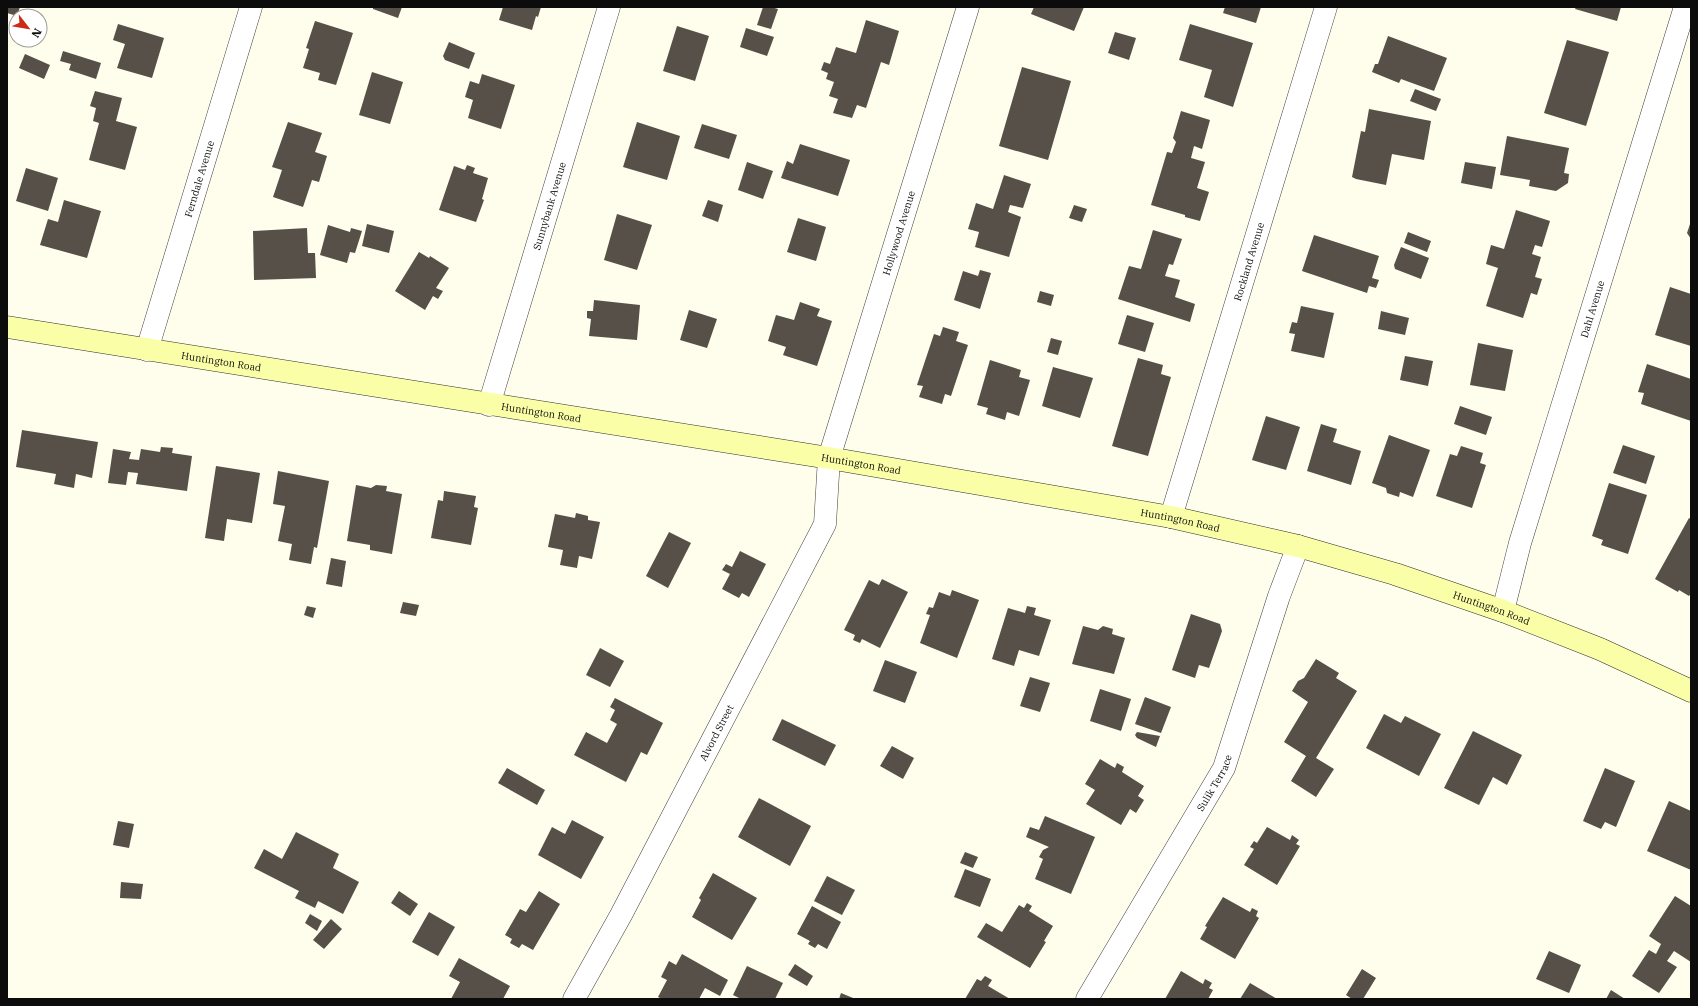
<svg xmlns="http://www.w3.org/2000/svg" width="1698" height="1006" viewBox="0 0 1698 1006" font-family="'IBM Plex Serif',serif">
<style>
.building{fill:#565048}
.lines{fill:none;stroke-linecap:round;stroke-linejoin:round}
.street-casing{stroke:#3f3f3f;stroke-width:23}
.secondary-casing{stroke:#2e2e2e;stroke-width:23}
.street{stroke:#fff;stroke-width:22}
.secondary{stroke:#faffa7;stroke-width:22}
.labels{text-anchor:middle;stroke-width:4;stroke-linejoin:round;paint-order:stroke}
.street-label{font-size:10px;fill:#0c0c0c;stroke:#fff}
</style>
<rect width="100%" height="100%" fill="#fffeec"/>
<g class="building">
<polygon points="7,7 20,7 17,16 7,13"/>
<polygon points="373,7 402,7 398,18 373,9"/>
<polygon points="503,7 541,7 538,17 536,16 532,30 499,20"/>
<polygon points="763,7 771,7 778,9 771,29 757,25"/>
<polygon points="1034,7 1084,7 1074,31 1031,14"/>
<polygon points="1225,7 1261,7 1256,23 1223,13"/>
<polygon points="1576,7 1621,7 1617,21 1575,9"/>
<polygon points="866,20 899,31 889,65 881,62 866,108 857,105 852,118 833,113 838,99 829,96 834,82 826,79 828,73 821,70 824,62 830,64 836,47 856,53"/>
<polygon points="315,21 353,33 336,85 318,80 320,73 303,68 309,49 306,48"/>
<polygon points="118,24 164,38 152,78 117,68 125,44 113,40"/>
<polygon points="1190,24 1253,43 1233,107 1204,97 1212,70 1179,60"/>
<polygon points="677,26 709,36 695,81 663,71"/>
<polygon points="746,28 774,37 767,56 740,47"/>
<polygon points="1115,32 1136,38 1129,60 1108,53"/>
<polygon points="1388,36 1447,58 1434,91 1401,79 1399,83 1372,72 1375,64 1378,64"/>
<polygon points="1567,40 1609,52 1586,126 1544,113"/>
<polygon points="449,42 475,53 469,69 445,60 443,56"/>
<polygon points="63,51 101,63 96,79 69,70 71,64 60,61"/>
<polygon points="25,54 50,65 44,79 19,68"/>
<polygon points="1022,67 1071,81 1048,160 999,146"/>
<polygon points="372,72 403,82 390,124 359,115"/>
<polygon points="482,74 515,85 501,129 468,118 473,100 465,97 470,81 479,84"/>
<polygon points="1415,89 1441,99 1436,111 1410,101"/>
<polygon points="95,91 122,98 116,121 137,127 125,170 89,160 99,123 93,121 96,108 90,106"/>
<polygon points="1369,109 1431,121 1424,160 1392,154 1386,185 1356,179 1352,177 1361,131 1365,132"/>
<polygon points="1181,111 1210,120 1202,149 1194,146 1191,158 1205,162 1197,188 1209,192 1200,221 1185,217 1185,215 1151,205 1167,152 1172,153 1176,142 1173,138"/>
<polygon points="288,122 322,133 315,152 327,156 319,182 312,180 303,207 273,197 282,170 272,167"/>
<polygon points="637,122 680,136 667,180 623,167"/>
<polygon points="702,124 737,135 729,159 694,148"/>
<polygon points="1507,136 1569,148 1564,173 1569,174 1568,183 1556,191 1529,186 1530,180 1500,175"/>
<polygon points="800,144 850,160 838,196 781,178 787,161 793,164"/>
<polygon points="747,162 773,171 763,199 738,190"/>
<polygon points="1465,162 1496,167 1492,189 1461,183"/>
<polygon points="467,165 475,168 473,173 488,178 482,199 484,200 476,222 439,210 454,166 465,170"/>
<polygon points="26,168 58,178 48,211 16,201"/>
<polygon points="1004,175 1031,184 1023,208 1010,205 1008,212 1021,217 1009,257 975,247 979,232 968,229 976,203 993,209"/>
<polygon points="64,200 101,211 87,258 40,245 48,219 58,222"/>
<polygon points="708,200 723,205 718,222 702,216"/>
<polygon points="1074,205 1087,209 1082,222 1069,218"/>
<polygon points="1516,210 1550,221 1542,247 1535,245 1532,254 1541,257 1535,277 1542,279 1537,295 1531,293 1523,318 1486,306 1498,268 1486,264 1491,245 1504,249"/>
<polygon points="617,214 652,225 637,270 604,260"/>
<polygon points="798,218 826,227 816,261 787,252"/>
<polygon points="1691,221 1691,239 1687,233"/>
<polygon points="367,224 394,231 389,253 362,246"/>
<polygon points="328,225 350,232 351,228 362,231 355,253 350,252 347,263 320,255"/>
<polygon points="307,228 308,253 315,253 316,278 254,280 253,231"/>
<polygon points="1153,230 1182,239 1173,265 1169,264 1165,276 1180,280 1175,297 1195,304 1190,322 1118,299 1129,266 1141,269"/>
<polygon points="1408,232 1431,241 1427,252 1404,243"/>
<polygon points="1314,235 1379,256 1372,278 1379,280 1376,288 1369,286 1367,293 1302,271"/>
<polygon points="1401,247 1429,258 1421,279 1395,269 1394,265"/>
<polygon points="419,252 429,258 430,256 449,268 436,288 443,291 438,299 433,296 425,310 395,291"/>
<polygon points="980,270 991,273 980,309 954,300 963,271 978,276"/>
<polygon points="1670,287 1691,294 1691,346 1655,335"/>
<polygon points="1040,291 1054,295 1051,306 1037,302"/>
<polygon points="594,300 640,305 637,340 589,336 591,319 587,318 587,311 593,311"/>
<polygon points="800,302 820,309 817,316 832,321 817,366 783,355 786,347 768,341 776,315 794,320"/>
<polygon points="1301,306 1334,313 1324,358 1291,351 1295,334 1289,333 1292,322 1297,323"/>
<polygon points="689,310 717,319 707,348 680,340"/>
<polygon points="1381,311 1409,318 1405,335 1378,329"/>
<polygon points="1127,315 1154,323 1145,352 1118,344"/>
<polygon points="943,327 959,332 956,341 968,345 951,396 945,394 942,404 919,397 923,386 917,385 934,334 940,336"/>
<polygon points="1051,338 1062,341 1058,355 1047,352"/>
<polygon points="1478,343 1513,350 1505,391 1470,385"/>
<polygon points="1405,356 1433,361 1428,386 1400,380"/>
<polygon points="1138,358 1163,365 1161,374 1171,377 1148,456 1112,446"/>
<polygon points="990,360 1021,370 1019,377 1030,380 1019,416 1007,412 1005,420 986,414 988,408 977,405"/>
<polygon points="1647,364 1691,379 1691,421 1641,404 1644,393 1638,392"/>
<polygon points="1053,367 1093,378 1080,418 1042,406"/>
<polygon points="1460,406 1492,417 1486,435 1454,424"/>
<polygon points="1266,416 1300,427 1286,470 1252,460"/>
<polygon points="1321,424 1337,429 1333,442 1361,451 1351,485 1307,471"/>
<polygon points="22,430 98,442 92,478 76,474 74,488 54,484 56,474 16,467"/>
<polygon points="1389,435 1430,450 1413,497 1400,492 1399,497 1387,493 1386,488 1372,483"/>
<polygon points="1623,445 1655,456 1646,484 1613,473"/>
<polygon points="1461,446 1483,453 1480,463 1486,465 1472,508 1436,496 1450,454 1457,456"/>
<polygon points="161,447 173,448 172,453 192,456 187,491 136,484 138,473 128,472 126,485 108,483 113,449 131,452 129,459 139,460 141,449 160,452"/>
<polygon points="216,466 260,473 252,523 227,519 224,541 205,538"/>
<polygon points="278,471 329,481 317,548 314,547 311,564 289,560 292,544 278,541 285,506 273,504"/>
<polygon points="1609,483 1647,495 1628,554 1601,545 1603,540 1592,536"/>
<polygon points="356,485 371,488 376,485 387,486 386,491 402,494 392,554 370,550 370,545 347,541"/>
<polygon points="444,491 476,496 474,507 478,508 471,545 431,538 438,500 443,501"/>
<polygon points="576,513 588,516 588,520 600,522 592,559 579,556 577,568 560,565 563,550 548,547 555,514 575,518"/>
<polygon points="1689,518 1691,519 1691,593 1689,596 1679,590 1678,592 1655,579"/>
<polygon points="669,532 691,543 668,588 646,576"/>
<polygon points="740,551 766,564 749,597 742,593 739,598 722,589 730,574 722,570 726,564 732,567"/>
<polygon points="331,558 346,561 342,587 326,584"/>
<polygon points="882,579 908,592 880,648 862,639 860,643 853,640 855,635 844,630 869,580 879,585"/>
<polygon points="952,590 979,600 957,658 920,643 930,615 926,614 929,607 933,608 939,592 950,596"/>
<polygon points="403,602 419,605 416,616 400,613"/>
<polygon points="307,606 316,608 313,618 304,615"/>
<polygon points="1027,606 1036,608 1034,615 1051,620 1039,656 1019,650 1014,666 992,659 1008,608 1025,613"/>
<polygon points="1191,614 1220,624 1222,631 1209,668 1199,665 1195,678 1172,670"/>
<polygon points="1083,626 1098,630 1103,626 1113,629 1112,634 1125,638 1114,674 1072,664"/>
<polygon points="600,648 624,661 610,687 586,675"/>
<polygon points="1316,659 1339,673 1336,678 1357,691 1316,758 1334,769 1316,797 1291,781 1306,756 1284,742 1308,702 1292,691 1298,681 1304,678"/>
<polygon points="885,660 917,672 905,703 873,691"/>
<polygon points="1030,677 1050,683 1040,712 1020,706"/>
<polygon points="1100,689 1131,699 1121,731 1090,721"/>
<polygon points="1145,697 1171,707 1161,733 1135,724"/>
<polygon points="615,698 663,723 647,755 641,752 626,782 574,755 586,732 607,743 617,724 610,720 615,710 610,707"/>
<polygon points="1384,714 1401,723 1405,716 1441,734 1419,776 1366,748"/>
<polygon points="782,719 836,745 825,766 772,740"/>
<polygon points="1473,731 1522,755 1507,785 1493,777 1479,805 1444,788"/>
<polygon points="1137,732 1160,736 1156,747 1137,738 1135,735"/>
<polygon points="892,746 914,758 903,779 880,766"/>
<polygon points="1100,759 1115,768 1117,763 1124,767 1122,772 1144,786 1138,796 1144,800 1136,813 1130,809 1121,825 1086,804 1095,790 1085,784"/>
<polygon points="507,768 545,790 537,805 498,783"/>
<polygon points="1605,768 1635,781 1616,827 1605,822 1601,829 1583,821"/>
<polygon points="759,798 811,826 790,866 738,837"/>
<polygon points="1669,801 1691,811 1691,870 1647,851"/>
<polygon points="1045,816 1095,837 1071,894 1035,879 1043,859 1039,857 1043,850 1049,847 1026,837 1030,827 1039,830"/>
<polygon points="572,820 604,837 581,879 538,855 552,827 565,834"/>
<polygon points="118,821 134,824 129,848 113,845"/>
<polygon points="1267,827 1290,840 1292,835 1299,840 1296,844 1300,846 1277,885 1244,865 1254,849 1250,847 1254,841 1257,843"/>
<polygon points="296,832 339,854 333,868 359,882 343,914 318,901 315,908 295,898 299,891 254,868 264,849 282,859"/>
<polygon points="965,852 978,857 973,868 960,863"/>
<polygon points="965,869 991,879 980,907 954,897"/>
<polygon points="713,873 757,898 732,940 692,917 701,900 699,898"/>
<polygon points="827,876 855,890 842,915 814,901"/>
<polygon points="121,882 143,884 141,899 120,898"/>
<polygon points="399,891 418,904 410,916 391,903"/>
<polygon points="539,891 560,904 533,950 522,944 519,948 510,943 512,939 505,935 520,909 526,912"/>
<polygon points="1675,896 1691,906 1691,962 1674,951 1667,961 1677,967 1659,993 1632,976 1649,950 1656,954 1661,944 1649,936"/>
<polygon points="1223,897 1250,912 1252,908 1258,911 1256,916 1259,918 1235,959 1200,939 1207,927 1205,926"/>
<polygon points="1027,903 1032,906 1029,911 1053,926 1044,941 1046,942 1030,968 977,937 986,923 1002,932 1019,905 1024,908"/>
<polygon points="812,906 841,922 827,949 818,944 815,948 808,944 810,941 797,934"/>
<polygon points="429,912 455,927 438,956 412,942"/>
<polygon points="310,914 322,921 317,931 305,923"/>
<polygon points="331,919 342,929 324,949 313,940"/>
<polygon points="1549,951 1581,965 1569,993 1536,979"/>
<polygon points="682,954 728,980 720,996 705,988 699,999 662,999 658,997 667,980 661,977 669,961 676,965"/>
<polygon points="459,958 510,986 503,999 451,999 460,982 449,976"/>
<polygon points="795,964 813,976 807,986 788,975"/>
<polygon points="747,966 783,983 775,999 741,999 733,995"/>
<polygon points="1362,969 1376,978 1363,999 1352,999 1346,995"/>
<polygon points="1181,971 1203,984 1205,979 1212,983 1209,988 1213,990 1208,999 1165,999"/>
<polygon points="985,976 992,980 988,986 1010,999 965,999 977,979 981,981"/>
<polygon points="1250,983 1277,999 1240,999"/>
<polygon points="1611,990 1625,999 1606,999"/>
<polygon points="841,993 853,998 853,999 839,999"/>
</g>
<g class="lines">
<defs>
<g id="street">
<path id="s1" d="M147 350 251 7"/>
<path id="s2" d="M489 405 609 7"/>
<path id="s3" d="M1171 517 1326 7"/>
<path id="s4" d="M1503 611 1520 543 1685 7"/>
<path id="s5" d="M574 999 621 915 825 524 829 458 968 7"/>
<path id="s6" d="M1087 999 1224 768 1279 596 1298 546"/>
</g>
<g id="secondary">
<path id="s7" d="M7 327 829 458 1171 517 1298 546 1395 574 1503 611 1600 649 1691 691"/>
</g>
</defs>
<use href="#street" class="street-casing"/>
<use href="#secondary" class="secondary-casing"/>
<use href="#street" class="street"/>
<use href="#secondary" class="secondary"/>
</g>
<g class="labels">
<g class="street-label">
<text dy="4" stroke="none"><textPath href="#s1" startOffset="179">Ferndale Avenue</textPath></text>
<text dy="4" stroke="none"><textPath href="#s2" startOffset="208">Sunnybank Avenue</textPath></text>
<text dy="4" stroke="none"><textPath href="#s5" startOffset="839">Hollywood Avenue</textPath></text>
<text dy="4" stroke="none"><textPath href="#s3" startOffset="267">Rockland Avenue</textPath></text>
<text dy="4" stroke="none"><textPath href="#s4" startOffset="315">Dahl Avenue</textPath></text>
<text dy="4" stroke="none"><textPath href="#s7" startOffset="217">Huntington Road</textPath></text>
<text dy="4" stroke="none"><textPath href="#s7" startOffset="541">Huntington Road</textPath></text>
<text dy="4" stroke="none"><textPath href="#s7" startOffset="865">Huntington Road</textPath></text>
<text dy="4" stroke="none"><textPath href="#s7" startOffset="1189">Huntington Road</textPath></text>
<text dy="4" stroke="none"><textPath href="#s7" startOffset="1513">Huntington Road</textPath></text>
<text dy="4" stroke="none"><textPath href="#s5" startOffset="302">Alvord Street</textPath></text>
<text dy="4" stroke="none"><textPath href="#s6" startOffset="251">Sulik Terrace</textPath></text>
</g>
</g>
<rect width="1698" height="1006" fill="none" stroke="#0c0c0c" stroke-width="16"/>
<g transform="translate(28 28) rotate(121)"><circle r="19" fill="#ffffff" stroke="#9e9e9e"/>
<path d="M0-3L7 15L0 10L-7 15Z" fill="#ca2c16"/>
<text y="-6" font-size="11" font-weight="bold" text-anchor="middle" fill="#0c0c0c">N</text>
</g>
</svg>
